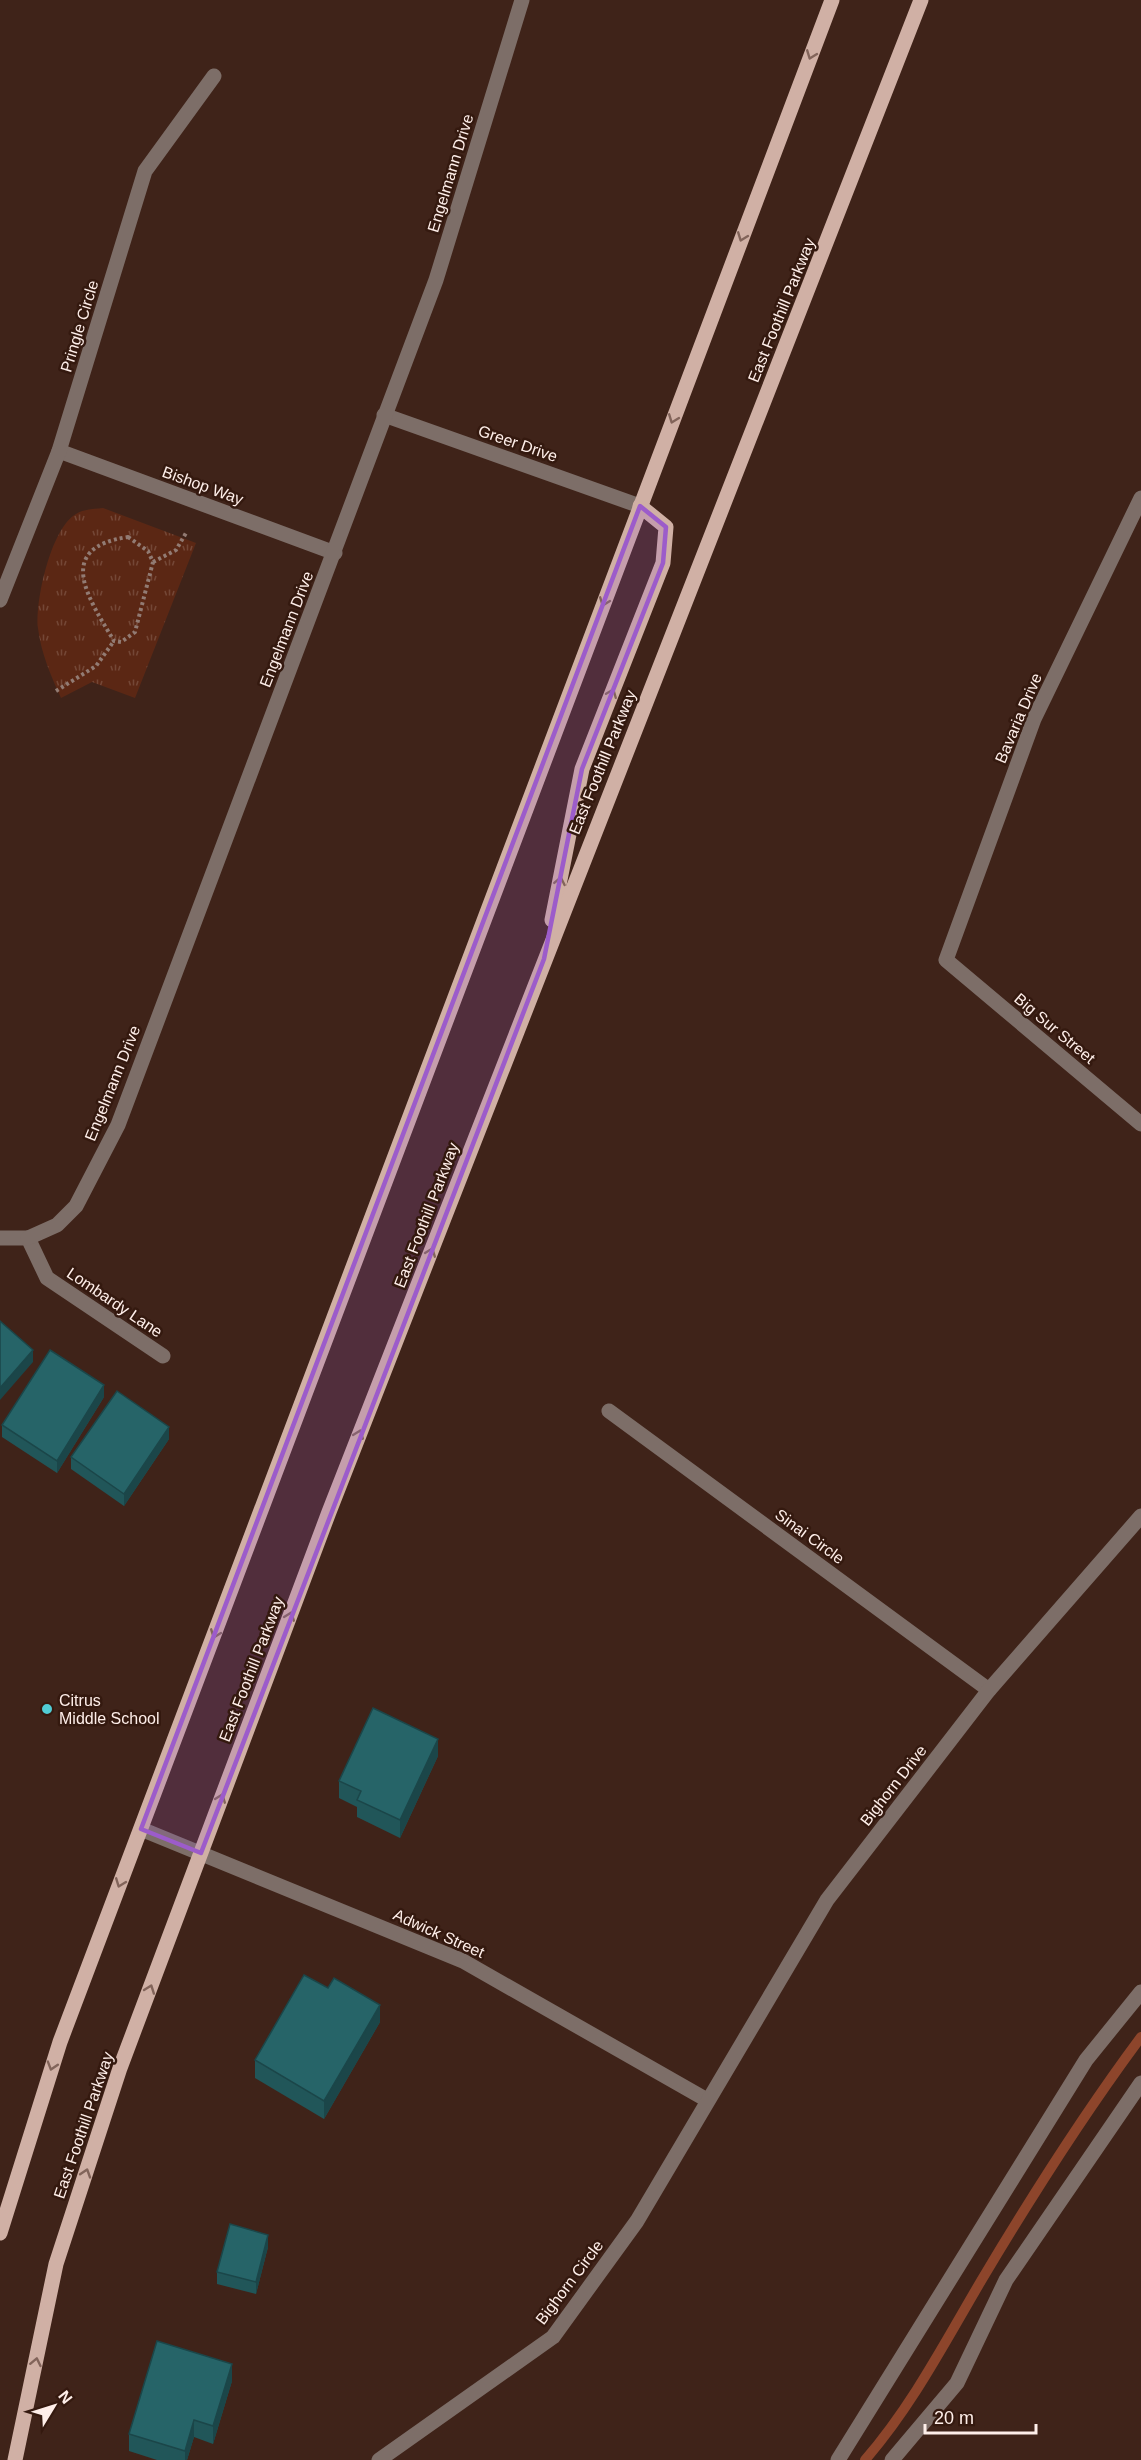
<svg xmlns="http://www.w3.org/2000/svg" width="1141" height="2460" viewBox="0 0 1141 2460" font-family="Helvetica,sans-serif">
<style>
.grass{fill:url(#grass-tufts)}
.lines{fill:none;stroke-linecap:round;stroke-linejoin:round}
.stream{stroke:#8d452b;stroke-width:10}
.path{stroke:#927b73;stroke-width:4;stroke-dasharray:3 3;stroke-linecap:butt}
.service{stroke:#7d6e68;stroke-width:15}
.minor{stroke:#7d6e68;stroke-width:15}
.primary{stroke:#d0b0a5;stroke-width:15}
.wall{fill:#215659}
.shaded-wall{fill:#1b4649}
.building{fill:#266468;stroke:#1b4649;stroke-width:1.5}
.oneway{stroke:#82645a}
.marked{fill:#9c5cca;fill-opacity:0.2;stroke:#9c5cca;stroke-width:4.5;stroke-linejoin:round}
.poi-dot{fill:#51ccd4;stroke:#34190f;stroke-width:2}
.labels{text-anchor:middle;stroke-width:5;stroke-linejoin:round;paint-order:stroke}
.street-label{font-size:16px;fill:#feeee9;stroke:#34190f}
.poi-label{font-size:16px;fill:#feeee9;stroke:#34190f;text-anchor:start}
</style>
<defs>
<pattern id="grass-tufts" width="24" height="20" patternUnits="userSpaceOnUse" patternTransform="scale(1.5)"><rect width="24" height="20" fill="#5b2714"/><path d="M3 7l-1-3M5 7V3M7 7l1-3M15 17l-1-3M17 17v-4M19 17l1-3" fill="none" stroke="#744736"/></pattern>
</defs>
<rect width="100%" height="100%" fill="#3f2319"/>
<path class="grass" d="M103 508 196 543 135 698 92 682 61 698C51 676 41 653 38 628 35 601 51 528 76 514 84 509 94 509 103 508Z"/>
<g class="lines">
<path class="stream" d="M865 2460C912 2406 945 2342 981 2281 1031 2197 1083 2115 1141 2037"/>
<g class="path">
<path d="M128 537 148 551 153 562 135 632 121 642 114 641C89 599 53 548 128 537Z"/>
<polyline points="153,562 176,550 186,533"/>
<polyline points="56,691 96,666 114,641"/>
</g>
<g class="service">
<polyline points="838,2460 1086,2060 1141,1992"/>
<polyline points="892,2460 957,2383 1006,2280 1141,2083"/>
</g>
<g class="minor">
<polyline points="384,415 640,506"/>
<polyline points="59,451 335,553"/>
<polyline points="1141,498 1034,719 946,960 1141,1124"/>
<polyline points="0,600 59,451 145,171 214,76"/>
<polyline points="0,1238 28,1238 47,1278 163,1356"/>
<polyline points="28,1238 57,1225 76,1206 118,1125 436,280 522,0"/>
<polyline points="609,1411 989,1690"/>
<polyline points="141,1829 463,1961 707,2100"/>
<polyline points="379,2460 553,2337 637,2221 827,1900 989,1690 1141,1516"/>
</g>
<g class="primary">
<polyline points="552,920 582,769 663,563 666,527 640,506"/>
<polyline points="0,2233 60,2042 832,0"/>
<polyline points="15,2460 56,2264 120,2068 329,1512 921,0"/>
</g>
</g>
<g class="wall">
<polygon points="104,1397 57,1473 2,1437 2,1425"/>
<polygon points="169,1439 124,1506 71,1469 71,1457"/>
<polygon points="438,1756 400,1838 357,1817 357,1807 339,1798 339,1781"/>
<polygon points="328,1988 380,2022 324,2119 255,2078 255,2060"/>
<polygon points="268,2247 256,2294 217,2284 217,2272"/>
<polygon points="232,2381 213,2444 194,2437 187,2460 157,2460 129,2451 129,2434"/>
</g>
<g class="shaded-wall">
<polygon points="33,1350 33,1362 0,1400 0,1388"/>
<polygon points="104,1385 104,1397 57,1473 57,1461"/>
<polygon points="169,1427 169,1439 124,1506 124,1494"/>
<polygon points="438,1739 438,1756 400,1838 400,1820"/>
<polygon points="380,2005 380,2022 324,2119 324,2101"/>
<polygon points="268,2235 268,2247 256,2294 256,2282"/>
<polygon points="232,2364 232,2381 213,2444 213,2426"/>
<polygon points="194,2420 194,2437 187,2460 185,2460 185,2451"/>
</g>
<g class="building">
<polygon points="0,1321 33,1350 0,1388"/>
<polygon points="50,1350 104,1385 57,1461 2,1425"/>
<polygon points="117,1391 169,1427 124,1494 71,1457"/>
<polygon points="373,1708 438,1739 400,1820 357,1800 361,1791 339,1781"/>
<polygon points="304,1975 328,1988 334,1978 380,2005 324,2101 255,2060"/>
<polygon points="230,2224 268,2235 256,2282 217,2272"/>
<polygon points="157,2341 232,2364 213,2426 194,2420 185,2451 129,2434"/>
</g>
<defs><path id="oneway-chevron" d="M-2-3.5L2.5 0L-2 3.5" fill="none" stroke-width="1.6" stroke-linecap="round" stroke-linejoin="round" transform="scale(1.5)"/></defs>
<g class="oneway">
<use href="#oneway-chevron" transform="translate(811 55) rotate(111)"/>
<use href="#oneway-chevron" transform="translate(742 237) rotate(111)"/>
<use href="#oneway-chevron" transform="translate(673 419) rotate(111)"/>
<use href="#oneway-chevron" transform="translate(604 602) rotate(111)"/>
<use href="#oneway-chevron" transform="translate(612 693) rotate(-68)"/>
<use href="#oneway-chevron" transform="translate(560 881) rotate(-79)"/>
<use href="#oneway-chevron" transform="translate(431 1252) rotate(-69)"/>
<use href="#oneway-chevron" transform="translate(359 1434) rotate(-69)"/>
<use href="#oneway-chevron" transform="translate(290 1616) rotate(-69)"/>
<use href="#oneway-chevron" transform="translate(215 1634) rotate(111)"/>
<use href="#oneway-chevron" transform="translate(221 1798) rotate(-69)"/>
<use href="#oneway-chevron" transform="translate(120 1883) rotate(111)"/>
<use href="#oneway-chevron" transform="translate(150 1989) rotate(-70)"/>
<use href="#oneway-chevron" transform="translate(52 2066) rotate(107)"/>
<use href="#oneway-chevron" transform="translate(86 2173) rotate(-72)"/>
<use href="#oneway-chevron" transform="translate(36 2362) rotate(-78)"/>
</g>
<path class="marked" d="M640 506 666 527 663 563 582 769 544 959 201 1853 141 1829Z"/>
<circle class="poi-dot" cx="47" cy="1709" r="6"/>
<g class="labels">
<g class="street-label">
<text transform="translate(450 173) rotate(-73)" y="6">Engelmann Drive</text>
<text transform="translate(781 310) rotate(-68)" y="6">East Foothill Parkway</text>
<text transform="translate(79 326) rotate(-73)" y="6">Pringle Circle</text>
<text transform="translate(518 443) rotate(19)" y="6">Greer Drive</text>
<text transform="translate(203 485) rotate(20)" y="6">Bishop Way</text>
<text transform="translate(286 629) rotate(-69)" y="6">Engelmann Drive</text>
<text transform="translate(1018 718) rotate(-67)" y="6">Bavaria Drive</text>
<text transform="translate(602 762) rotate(-68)" y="6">East Foothill Parkway</text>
<text transform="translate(1055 1028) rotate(40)" y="6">Big Sur Street</text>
<text transform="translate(112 1083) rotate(-68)" y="6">Engelmann Drive</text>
<text transform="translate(426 1215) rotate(-69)" y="6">East Foothill Parkway</text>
<text transform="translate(115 1302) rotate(34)" y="6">Lombardy Lane</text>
<text transform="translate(810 1536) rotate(36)" y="6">Sinai Circle</text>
<text transform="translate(251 1669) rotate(-69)" y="6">East Foothill Parkway</text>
<text transform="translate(893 1785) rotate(-52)" y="6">Bighorn Drive</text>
<text transform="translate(439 1933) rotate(24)" y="6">Adwick Street</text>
<text transform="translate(83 2125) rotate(-71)" y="6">East Foothill Parkway</text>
<text transform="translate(569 2282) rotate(-53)" y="6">Bighorn Circle</text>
</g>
<g class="poi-label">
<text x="59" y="1706">Citrus<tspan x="59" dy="18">Middle School</tspan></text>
</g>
</g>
<g transform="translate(54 2406) rotate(52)" stroke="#34190f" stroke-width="4.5" paint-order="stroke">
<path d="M0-4.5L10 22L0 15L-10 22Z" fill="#feeee9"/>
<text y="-9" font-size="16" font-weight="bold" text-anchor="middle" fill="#feeee9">N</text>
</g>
<path d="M925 2424v9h111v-9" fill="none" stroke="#feeee9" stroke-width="3"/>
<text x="934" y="2424" font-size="18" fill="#feeee9" stroke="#34190f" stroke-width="4.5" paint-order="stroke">20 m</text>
</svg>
